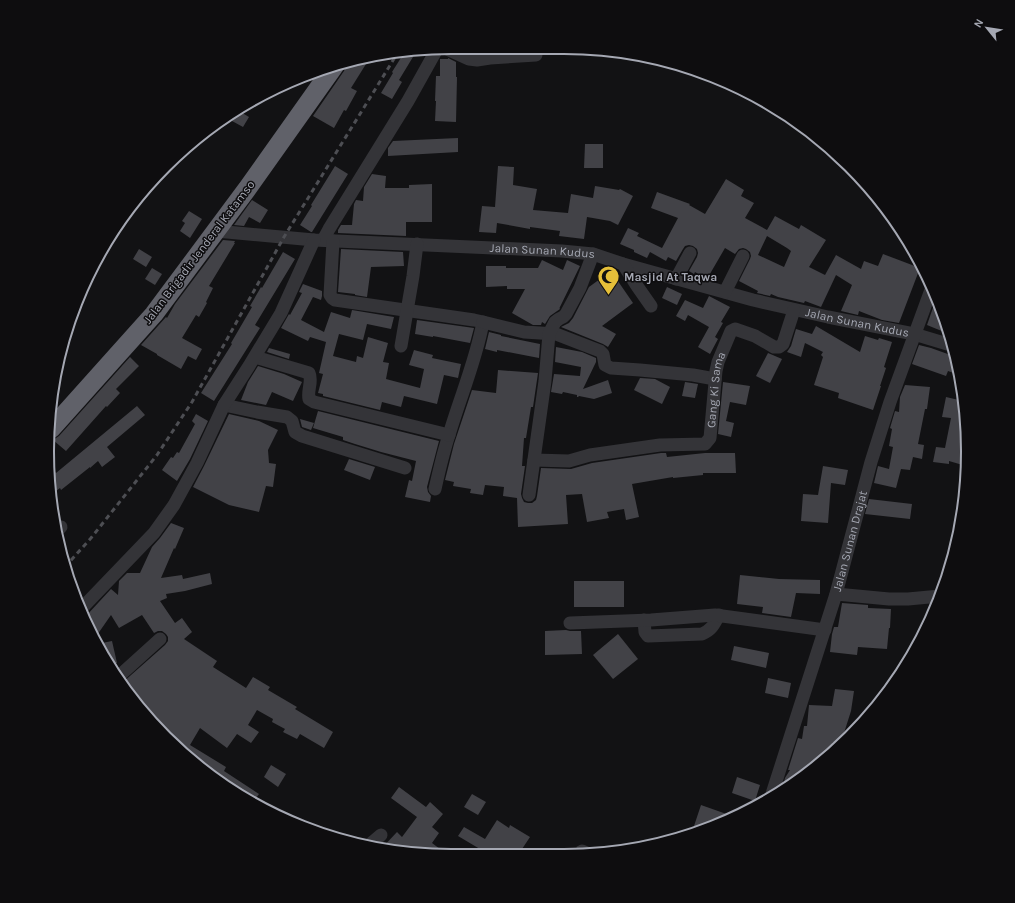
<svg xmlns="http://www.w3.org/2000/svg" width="1015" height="903" viewBox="0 0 1015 903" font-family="Karla,sans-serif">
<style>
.building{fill:#424247;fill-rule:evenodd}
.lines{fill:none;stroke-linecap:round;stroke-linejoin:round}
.minor{stroke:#343438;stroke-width:13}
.highway{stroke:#606169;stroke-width:19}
.rail{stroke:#4d4e53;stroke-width:3;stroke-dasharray:5 4;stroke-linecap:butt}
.labels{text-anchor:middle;stroke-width:3;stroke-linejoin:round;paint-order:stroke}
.street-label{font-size:12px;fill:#a5a8b3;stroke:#0e0d0f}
.poi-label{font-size:12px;font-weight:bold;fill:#a5a8b3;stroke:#0e0d0f;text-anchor:start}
.rim{fill:none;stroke:#a5a8b3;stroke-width:2}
</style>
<rect width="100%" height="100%" fill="#121214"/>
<g class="building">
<polygon points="416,52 399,80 402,82 392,99 381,93 393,73 392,72 404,53"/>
<polygon points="448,58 456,62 456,77 457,77 456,122 435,121 436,101 435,101 436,76 440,76 440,59 448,59"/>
<polygon points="359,59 366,64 351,88 357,91 346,111 344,110 334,128 313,116 344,71 346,66 345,61"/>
<polygon points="239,111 249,117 243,127 232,121 236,113"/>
<polygon points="458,138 458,152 388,156 388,148 393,141"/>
<polygon points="585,144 603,144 603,168 584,168"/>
<polygon points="335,166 348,174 312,232 311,232 300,225 312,206 311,205"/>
<polygon points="498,166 514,167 513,185 537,189 533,210 568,213 571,194 593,198 595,186 619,190 620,189 633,196 618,225 610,221 587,217 584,239 559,236 560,231 530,227 530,229 497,223 496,233 479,232 482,206 495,207"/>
<polygon points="372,174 386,176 385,188 409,188 409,185 432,184 432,222 406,222 406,236 338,233 338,230 341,225 352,225 354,204 356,200 363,201 364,187"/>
<path d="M726 179 744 190 741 196 754 203 745 218 767 230 775 216 799 229 801 225 826 240 809 267 825 275 836 255 861 269 864 261 878 266 883 254 920 268 899 323 882 320 859 311 858 315 841 311 852 285 836 275 821 307 805 301 804 303 778 297 771 294 770 296 757 293 758 291 739 281 750 259 751 256 750 252 746 249 743 248 739 249 735 254 725 248 707 279 695 272 694 274 689 271 697 257 698 253 697 249 693 246 689 245 685 246 683 249 676 261 668 257 666 261 650 252 647 258 634 252V250L620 244 628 228 639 233 637 236 662 248 678 218 651 208 657 192 690 204 689 205 705 214ZM767 236 787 248 791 251 784 267 758 255Z"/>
<polygon points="252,200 268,210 260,223 249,217 244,226 234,225"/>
<polygon points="189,211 202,219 190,238 180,231 185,223 182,221"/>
<polygon points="223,240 235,241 234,243 235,243 209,286 213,288 206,302 207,303 199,317 196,315 182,338 202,349 196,360 188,356 181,369 157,355 157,354 141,345 166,317 167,318 175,304"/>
<polygon points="139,249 152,257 146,267 133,259"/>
<polygon points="341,249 403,252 404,266 371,267 367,297 355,295 355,294 338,292"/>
<polygon points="283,252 295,259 255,325 260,328 214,401 201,393 232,344 231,343 252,307 250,306 261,287 262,288"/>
<polygon points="542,260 563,270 567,260 580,266 559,309 560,308 560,309 550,316 545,324 542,322 541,325 533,325 512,313 525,289 507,289 507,286 486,287 486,266 506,266 506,268 538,268"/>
<polygon points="152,268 162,274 155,285 145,279"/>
<polygon points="611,271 633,303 602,326 616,334 608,347 603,344 561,327 569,323 573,318 589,287"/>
<polygon points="303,284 322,291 322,296 321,300 313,297 301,320 324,332 331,312 350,318 352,310 394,317 391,329 367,324 363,340 339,334 333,356 356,362 357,356 363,358 368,337 388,343 383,362 389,363 386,379 420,388 424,369 409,365 414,350 433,355 432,358 461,364 458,378 444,375 437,404 404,396 401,407 382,402 380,410 323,396 323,394 318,393 323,374 319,373 326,342 310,337 308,341 281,328 289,314 290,315 302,293 299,292"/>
<polygon points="667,287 682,294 677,305 662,298"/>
<polygon points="709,296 730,307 721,322 723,323 715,337 718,339 710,354 698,347 709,327 688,315 685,321 676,316 685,300 703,308"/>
<polygon points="936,299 949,334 927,325"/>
<polygon points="417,320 474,328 470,343 433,336 433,337 415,334"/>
<polygon points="816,326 860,352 865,336 878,340 879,338 892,342 884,367 886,368 880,386 881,386 873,410 838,398 839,393 814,385 823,357 821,355 823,352 805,343 801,357 787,352 791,346 796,329 812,334"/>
<polygon points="489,332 501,335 501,336 540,344 539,358 497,350 497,352 485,349"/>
<polygon points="919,345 931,348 956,357 959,375 948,371 946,376 912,364"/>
<polygon points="556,347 582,352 596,358 596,362 583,389 608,380 612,393 594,399 579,396 578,397 577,397 577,395 563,392 562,394 551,392 554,374 580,376 581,367 555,362"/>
<polygon points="269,348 290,354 289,359 267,352"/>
<polygon points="768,353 782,359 770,383 756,376"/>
<polygon points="130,357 139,366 116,389 120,393 107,407 106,406 66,451 53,440 59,436"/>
<polygon points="258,366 284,374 302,382 293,401 272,392 266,405 241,400 248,382"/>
<polygon points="498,370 538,373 533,407 531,407 526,438 524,438 522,466 525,466 521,494 522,498 524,502 528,503 532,503 536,500 537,496 541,468 571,469 592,463 661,453 666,453 667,457 705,453 735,453 736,473 703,473 703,475 673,478 673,477 632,484 639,517 626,520 624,509 607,512 609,518 587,522 582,494 566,495 568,524 518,527 517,498 503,496 504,487 485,485 483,495 470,493 471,489 453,486 454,482 445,480 454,444 472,390 496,393"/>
<polygon points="640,378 655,379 670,387 662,404 634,390"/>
<polygon points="685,382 698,384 695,398 682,396"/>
<polygon points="723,382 750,386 746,405 730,402 726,421 734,423 731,437 718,434"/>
<polygon points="905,385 930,387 927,409 925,409 918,444 924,445 922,459 913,457 910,470 901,469 896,488 874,483 878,466 889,469 893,447 889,446 892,429 890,428 895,411 899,412 900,397"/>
<polygon points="946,397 963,401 964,403 959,424 967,425 963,450 966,451 966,466 949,461 949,464 933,462 936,447 945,448 951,418 942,417"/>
<polygon points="137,406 145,415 107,447 115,457 102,467 98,461 90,468 90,467 61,490 60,488 51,495 48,478 49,465 56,473"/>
<polygon points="318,411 439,441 427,487 428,492 431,496 430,502 405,497 409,480 412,481 416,461 381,452 355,444 343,440 343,437 313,428"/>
<polygon points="196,414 208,421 190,459 177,481 162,470 171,457 173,458 177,452 179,453 195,424 192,421"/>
<polygon points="229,414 259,421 278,430 268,450 269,463 276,464 273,487 266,486 259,512 229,505 193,487 204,466"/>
<polygon points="300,419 314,423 311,430 302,427"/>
<polygon points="349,459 375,467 370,480 344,470"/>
<polygon points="823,466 848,470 845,485 831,483 828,523 801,521 803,494 818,495"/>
<polygon points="869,499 912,504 910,519 865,514"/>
<polygon points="171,523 184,528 175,549 174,548 161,578 182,575 183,579 210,573 212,584 185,591 166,594 167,598 160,601 175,623 182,618 192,632 184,639 217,661 213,667 246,688 253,677 270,687 268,690 297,707 295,709 333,732 324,748 300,734 297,739 283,732 285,729 272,722 273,719 257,710 248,725 259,732 251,743 237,734 227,748 200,728 190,745 226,767 224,771 259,794 253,802 205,773 147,718 122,683 165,645 168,641 168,637 166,634 162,631 158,631 154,633 142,615 119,628 111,615 95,638 86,616 111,589 118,595 119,581 127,573 140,573 152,547 160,538"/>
<polygon points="740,575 779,579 820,580 820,594 796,593 791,617 762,613 763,607 737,604"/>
<rect x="574" y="581" width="50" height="26"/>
<polygon points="842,603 868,605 868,608 891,609 890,628 889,628 887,649 858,647 857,655 830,652 832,634 834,627 838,627"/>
<polygon points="566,630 570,631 581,631 582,654 545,655 545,631"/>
<polygon points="618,634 638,659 613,679 593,655"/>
<polygon points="112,641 117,663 109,664 101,654 97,644"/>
<polygon points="734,646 769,653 766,668 731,660"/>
<polygon points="768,678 791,683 788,698 765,693"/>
<polygon points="835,689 854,691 851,711 844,733 850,734 840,744 833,742 828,756 810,772 782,790 785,778 790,770 788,770 798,738 802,739 804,726 807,726 809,705 832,706"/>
<polygon points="271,765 286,774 278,787 264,777"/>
<polygon points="737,777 760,785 755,801 732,793"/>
<polygon points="399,787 426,807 430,802 443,814 432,827 439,833 432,843 448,855 425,855 382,848 397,832 402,837 417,817 391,798"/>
<polygon points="472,794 486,802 478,815 464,807"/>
<polygon points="701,805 735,817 703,829 694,826"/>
<polygon points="497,820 509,828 510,825 530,837 518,855 490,855 458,836 464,827 485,839"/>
</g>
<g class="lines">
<g class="minor">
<polyline points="445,48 469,59 477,60 490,58 536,55"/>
<path id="s1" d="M216 231 314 240 562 251 593 254 623 264 753 300 828 317 914 334 954 346"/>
<polyline points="323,240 329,229 408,101 437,49"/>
<path d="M333 241 330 295 332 298 335 300 474 320 483 322C476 361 460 397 449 435 443 453 439 471 435 489"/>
<polyline points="623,264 637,286 651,306"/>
<polyline points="676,279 690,253"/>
<polyline points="725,292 743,256"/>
<polyline points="483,322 524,332 556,334 574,341 600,351 603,354 605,365 611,368 640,370 693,375 715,379"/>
<polyline points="401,346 413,276 417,244"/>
<path d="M255 357 309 373C313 381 307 390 309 399L314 402 449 435"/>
<polyline points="224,405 257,412 287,417 292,421 295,432 302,436 405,468"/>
<path id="s2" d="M534 460 569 461 590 455 660 445 705 444 710 438 716 371 718 362 731 331 735 329 755 336 774 347H779L783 344 794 310"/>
<polyline points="529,495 545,381 549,334 555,322 559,319 563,317 566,314 580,288 593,254"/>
<polyline points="57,530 61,527"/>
<polyline points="836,594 889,599 908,599 940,596"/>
<polyline points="82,608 154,533 174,505 197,463 224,405 249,366 281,313 314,240"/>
<path d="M644 620 645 632 648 636 702 634C712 630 714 624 719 615"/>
<polyline points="570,623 651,620 715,615 825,630"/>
<polyline points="118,677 160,639"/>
<path id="s3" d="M771 797 836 594 871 462 890 402 932 287"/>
<polyline points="368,846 381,835"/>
<polyline points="582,851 591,855"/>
</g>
<polyline class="highway" points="51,429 154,314 247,189 335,65"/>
<polyline class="rail" points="65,567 91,538 157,455 192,402 284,237 397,54"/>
</g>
<defs>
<symbol id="mosque-pin" viewBox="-11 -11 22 30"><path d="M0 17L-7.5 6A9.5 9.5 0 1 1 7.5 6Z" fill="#e5bf39" stroke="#0e0d0f"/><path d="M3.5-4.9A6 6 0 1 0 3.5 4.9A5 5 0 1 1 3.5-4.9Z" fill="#111"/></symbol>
</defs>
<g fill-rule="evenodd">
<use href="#mosque-pin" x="596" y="264" width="25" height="34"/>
</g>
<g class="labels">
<g class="street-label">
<text transform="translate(199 252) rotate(-53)" y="4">Jalan Brigadir Jenderal Katamso</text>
<text dy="4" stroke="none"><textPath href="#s1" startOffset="327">Jalan Sunan Kudus</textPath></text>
<text dy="4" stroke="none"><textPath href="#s1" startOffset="651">Jalan Sunan Kudus</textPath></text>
<text dy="4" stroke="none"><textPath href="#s2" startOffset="229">Gang Ki Sama</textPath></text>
<text dy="4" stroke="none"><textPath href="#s3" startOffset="268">Jalan Sunan Drajat</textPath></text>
</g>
<g class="poi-label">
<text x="624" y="281">Masjid At Taqwa</text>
</g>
</g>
<path d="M0 0H1015V903H0ZM451 54H564A397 397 0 0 1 961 451V452A397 397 0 0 1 564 849H451A397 397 0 0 1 54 452V451A397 397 0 0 1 451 54Z" fill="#0e0d0f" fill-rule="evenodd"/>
<path class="rim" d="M451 54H564A397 397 0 0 1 961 451V452A397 397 0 0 1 564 849H451A397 397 0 0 1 54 452V451A397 397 0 0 1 451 54Z"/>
<g transform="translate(987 28) rotate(300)" stroke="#0e0d0f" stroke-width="3" paint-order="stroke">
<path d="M0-3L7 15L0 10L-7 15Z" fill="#a5a8b3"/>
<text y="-6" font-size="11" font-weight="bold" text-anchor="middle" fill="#a5a8b3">N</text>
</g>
</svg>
